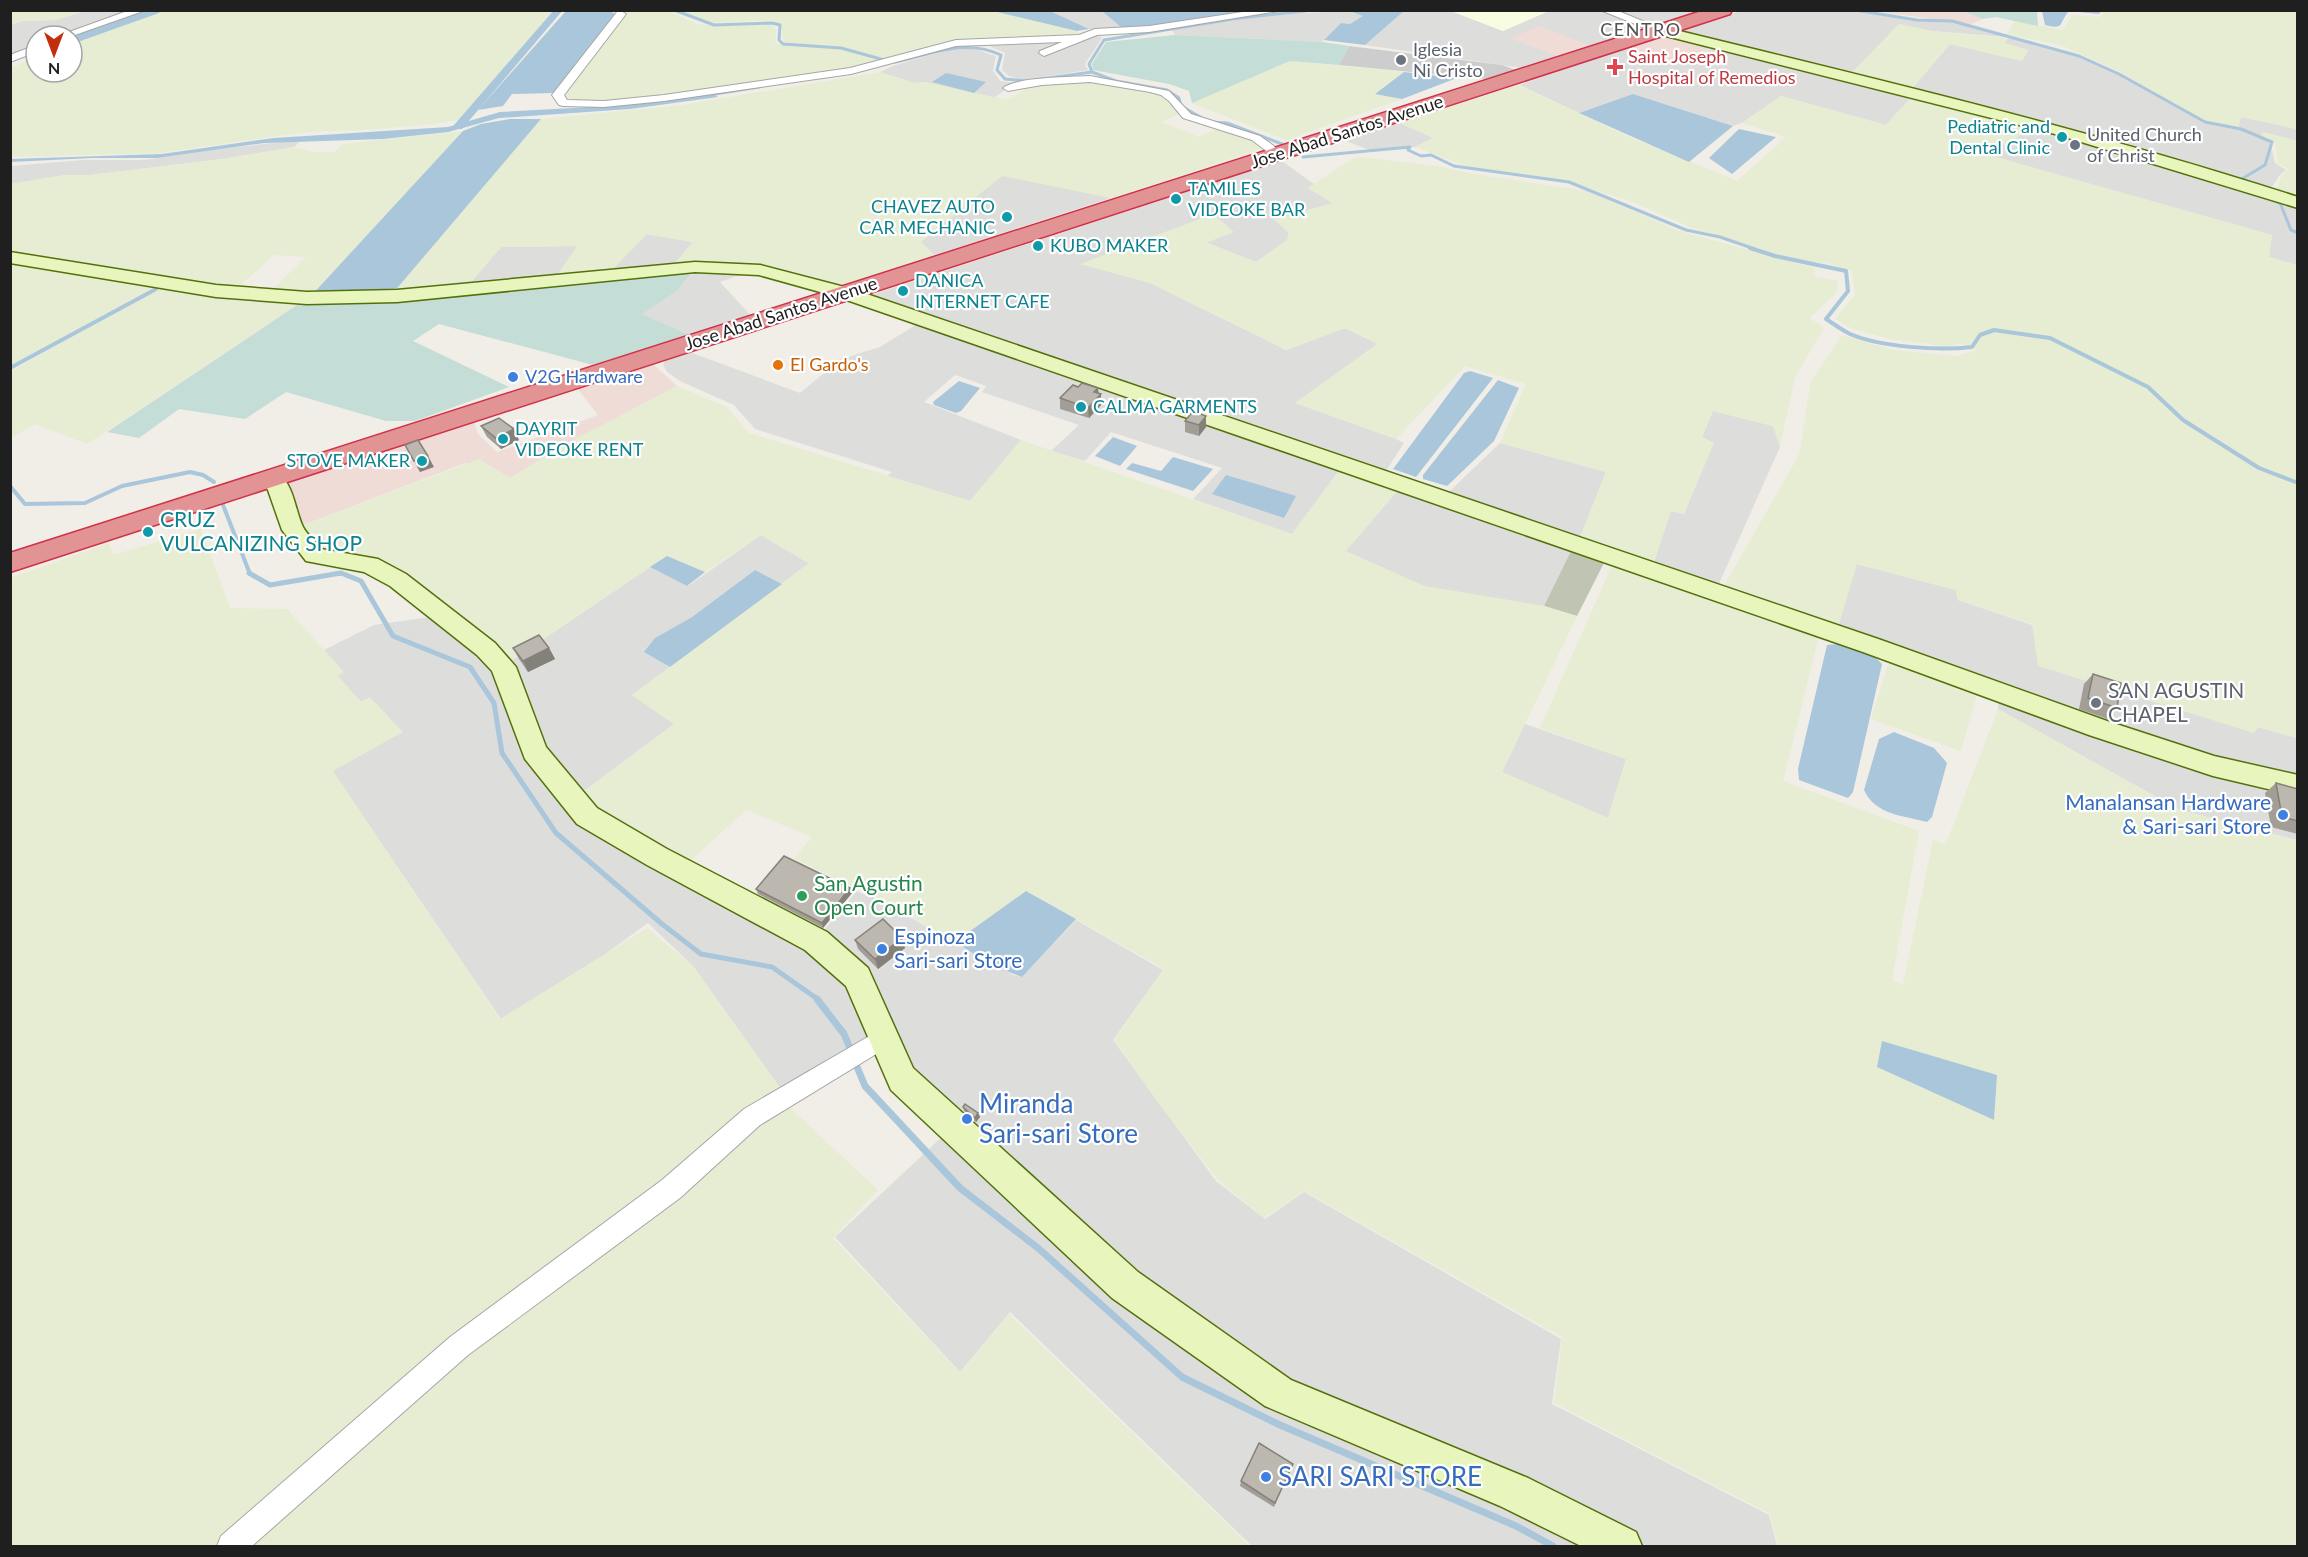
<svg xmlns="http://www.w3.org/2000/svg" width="2308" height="1557" viewBox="0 0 2308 1557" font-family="Lato,sans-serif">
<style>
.residential{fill:#dddddc}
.commercial{fill:#efdcd7}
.education{fill:#f8fde2}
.religious{fill:#cdcdcd}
.construction{fill:#c0c4b2}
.farmland{fill:#e6edd3;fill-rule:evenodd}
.wetland{fill:#c4ddd6}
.water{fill:#aac6da}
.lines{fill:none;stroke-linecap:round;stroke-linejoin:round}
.stream-far3{stroke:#aac6da;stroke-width:3}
.stream-far2{stroke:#aac6da;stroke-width:4}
.stream-far1{stroke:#aac6da;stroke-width:5}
.stream{stroke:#aac6da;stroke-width:7}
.canal{fill:#aac6da;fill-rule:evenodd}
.river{fill:#aac6da;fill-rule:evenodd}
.street-casing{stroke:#a6a6a6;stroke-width:2}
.secondary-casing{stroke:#53710b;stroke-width:3}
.highway-casing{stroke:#d13049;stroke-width:3}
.street{fill:#fff;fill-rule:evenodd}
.secondary{fill:#e8f6be;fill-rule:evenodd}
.highway{fill:#e29393;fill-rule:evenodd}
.wall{fill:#a29d96}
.shaded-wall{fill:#84807a}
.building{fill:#bcb7af;stroke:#84807a;stroke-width:1.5}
.worship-dot{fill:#6b7280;stroke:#fff;stroke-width:2}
.health-dot{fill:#e0444e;stroke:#fff;stroke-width:2}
.culture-dot{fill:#0f9aa8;stroke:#fff;stroke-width:2}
.food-dot{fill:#e8710a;stroke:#fff;stroke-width:2}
.shop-dot{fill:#3f7fe0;stroke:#fff;stroke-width:2}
.leisure-dot{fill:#2e9e5b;stroke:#fff;stroke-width:2}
.labels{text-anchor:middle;stroke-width:4.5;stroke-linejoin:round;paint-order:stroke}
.far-neighbourhood-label{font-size:18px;letter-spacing:1.5px;fill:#525252;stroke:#fff}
.far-worship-label{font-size:18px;fill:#5b616d;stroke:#fff;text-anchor:start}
.far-health-label{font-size:18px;fill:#be3a42;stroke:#fff;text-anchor:start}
.far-culture-label{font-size:18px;fill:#0d838f;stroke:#fff;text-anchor:start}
.far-street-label{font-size:18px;fill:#1f1f1f;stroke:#fff}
.far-food-label{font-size:18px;fill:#c56008;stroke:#fff;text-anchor:start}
.far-shop-label{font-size:18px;fill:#366cbe;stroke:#fff;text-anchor:start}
.culture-label{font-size:21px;fill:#0d838f;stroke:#fff;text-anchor:start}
.worship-label{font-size:21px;fill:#5b616d;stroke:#fff;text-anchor:start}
.shop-label{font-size:21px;fill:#366cbe;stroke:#fff;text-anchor:end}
.leisure-label{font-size:21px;fill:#27864d;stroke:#fff;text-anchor:start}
.near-shop-label{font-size:26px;fill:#366cbe;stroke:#fff;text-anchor:start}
</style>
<rect width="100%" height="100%" fill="#f0eee6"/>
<g class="residential">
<polygon points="1857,10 1917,20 1952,21 1979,27 2006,37 1932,31 1899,24 1850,75 1670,32 1741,11"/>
<polygon points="85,11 138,11 61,36 36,36 36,47 11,57 10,25 23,21 56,20"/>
<polygon points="1050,11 1102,11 1122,28 1089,29"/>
<polygon points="1285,11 1312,11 1303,13 1347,11 1364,16 1350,24 1341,23 1322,42 1175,35 1172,30 1235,20 1289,14"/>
<polygon points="1404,11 1451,11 1503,31 1549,11 1600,11 1650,29 1523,68 1365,45"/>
<polygon points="1609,11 1707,11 1654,27"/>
<polygon points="1095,34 1102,38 1085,64 1088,70 1022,80 1009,76 1002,70 1005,53 985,44"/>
<polygon points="2009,37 2078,56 2117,74 2204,123 2240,130 2270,142 2275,163 2286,170 2279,176 2269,192 1911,90 1950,44 2022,61 2004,43"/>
<polygon points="1720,46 1914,94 1886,125 1781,96 1742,123 1733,126 1633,94 1579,113 1520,85 1623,48 1675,62"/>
<polygon points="967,47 996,56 993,71 1000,81 1014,83 994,98 925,82 914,83 880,72 893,66 947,50"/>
<polygon points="2241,117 2297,129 2297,141 2263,132 2261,136 2238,128"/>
<polygon points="1400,123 1433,138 1415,147 1369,150 1346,141"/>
<polygon points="2034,125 2297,205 2297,265 2269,257 2272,235 1988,155 2001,144 2007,145"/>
<polygon points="301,140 294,147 222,159 90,175 65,175 11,184 11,166 83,160 145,160 218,149"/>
<polygon points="1282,161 1314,184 1308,188 1333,203 1275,220 1289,233 1287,241 1256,262 1205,242 1081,264 1150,283 1286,350 1345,328 1378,344 1295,403 1396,439 1404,443 1386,471 1449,492 1500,443 1606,472 1579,540 874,298 871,295"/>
<polygon points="1002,175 1111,198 934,255 921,242"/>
<polygon points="647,234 693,242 672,267 608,274"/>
<polygon points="578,246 553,281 456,289 463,282 472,281 501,247"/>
<polygon points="694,269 754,270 720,282 751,316 689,335 641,314 678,290"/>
<polygon points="919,323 1341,468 1292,534 1193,499 1222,468 1111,432 1085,461 1051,451 1079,425 982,392 986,386 955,375 924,402 1021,440 970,501 887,476 892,472 755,429 734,405 680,381 667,372 663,365 665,361 687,351 800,393 829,369 832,362 880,347"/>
<polygon points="1713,411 1773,426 1780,447 1717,588 1653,565 1671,511 1684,514 1713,443 1702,437"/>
<polygon points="1400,488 1573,547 1544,606 1424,586 1345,551"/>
<polygon points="761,535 810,564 782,584 755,570 692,617 655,638 645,652 670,667 632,695 674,724 576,797 540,750 505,665 650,567 688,586"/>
<polygon points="1856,564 1956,590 1958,600 2032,625 2254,733 2257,727 2297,738 2297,782 2212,762 1838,627"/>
<polygon points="437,616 496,671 581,820 813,946 849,981 875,1038 783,1092 693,966 648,923 583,970 501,1019 332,771 370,697 361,702 337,676 343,672 324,650 374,625"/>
<polygon points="1999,695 2297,788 2297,840 2180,810 1998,709"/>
<polygon points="1525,724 1626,759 1608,818 1502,772"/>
<polygon points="857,891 881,901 1013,975 1022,977 1076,920 1163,970 1113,1040 1216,1181 1265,1219 1304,1192 1561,1339 1552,1404 1769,1515 1777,1546 1632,1546 1518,1489 1282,1380 1127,1279 907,1078 820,935"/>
<polygon points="945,1134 1125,1296 1602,1546 1252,1546 1010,1312 960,1372 835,1237"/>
</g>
<g class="commercial">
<polygon points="1872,11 1963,11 1983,19 1971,24"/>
<polygon points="1540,26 1588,45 1559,57 1510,38"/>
<polygon points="1668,33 1719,46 1674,61 1624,48"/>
<polygon points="651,362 677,386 576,439 510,478 465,463 298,527 283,487 286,480 474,421 478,434 497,452 598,415 577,388"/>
</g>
<polygon class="education" points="1451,11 1549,11 1503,31"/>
<polygon class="religious" points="1349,46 1502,65 1516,70 1485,79 1339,65"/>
<polygon class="construction" points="1573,547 1606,559 1577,616 1544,606"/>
<g class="farmland">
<polygon points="10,11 11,10 85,11 56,20 23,21 11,25"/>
<polygon points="161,11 161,10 554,11 458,120 426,125 362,130 306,132 160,153 11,157 11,68 36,57 36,72 72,72 72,41 105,27"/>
<polygon points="627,11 669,11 697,24 714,26 769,23 777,30 775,41 777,44 839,49 881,60 848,69 663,95 601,102 568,100 563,97"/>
<polygon points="679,11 993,11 1077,31 1082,36 951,41 886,59 841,47 784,42 781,25 771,20 713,23"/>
<polygon points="2103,11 2297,11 2297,129 2241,117 2238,128 2204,121 2120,72 2061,45 2007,34 2015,21 2063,30 2072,15 2100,17"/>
<polygon points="1899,24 1932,31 2006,38 2005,43 2029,50 2022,61 1950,44 1911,90 1850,75"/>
<polygon points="1291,61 1404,72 1375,93 1402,99 1286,140 1192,103"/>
<polygon points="880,72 914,83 925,82 1008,100 1026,88 1043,84 1087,81 1163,94 1169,99 1179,114 1162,122 1199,137 1220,127 1252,140 1264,148 1111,198 1002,176 921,242 934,255 834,288 803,278 672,267 693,242 647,234 608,274 553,281 577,246 501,247 472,281 463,282 456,289 393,293 541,119 682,105"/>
<polygon points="1519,85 1627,136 1737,181 1786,137 1742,123 1781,96 1886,125 1914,94 2034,125 2007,145 2001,144 1989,155 2272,235 2269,257 2298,265 2297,738 2258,727 2254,733 2038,666 2032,624 1958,600 1956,590 1857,564 1838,627 1721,591 1799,455 1811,381 1842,335 1893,350 1956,356 1978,350 1963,344 1944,346 1890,339 1853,329 1835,319 1855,295 1852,271 1827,263 1804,261 1778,255 1690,227 1633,202 1566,181 1469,167 1415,147 1433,138 1400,123"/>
<polygon points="463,131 310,297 269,293 306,257 274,255 235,290 11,254 11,184 65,175 90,175 222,159 294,147 316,152 334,152 343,144"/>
<polygon points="2263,132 2297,141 2297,201 2275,194 2281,177 2289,169 2278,164 2275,142 2261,136"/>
<polygon points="1360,157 1437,166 1474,174 1587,191 1679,231 1814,268 1815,277 1838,281 1837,292 1810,318 1824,328 1795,377 1780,447 1773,426 1713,411 1702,437 1714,443 1684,514 1671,511 1653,565 1579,540 1606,472 1500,443 1526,384 1465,366 1396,439 1295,403 1377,344 1345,328 1287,350 1150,283 1080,264 1213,214 1234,232 1206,243 1256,262 1287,240 1289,233 1275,220 1332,203 1308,188 1352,159"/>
<polygon points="11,261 156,286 11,366"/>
<polygon points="162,287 303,301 87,444 35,424 11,438 11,371"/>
<path d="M677 386 727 407 749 433 970 501 1021 440 1292 534 1341 468 1400 488 1346 551 1424 586 1544 606 1577 616 1502 772 1608 818 1626 759 1540 728 1614 561 1820 632 1783 781 1919 831 1892 980 1903 985 1933 840 1946 844 1998 709 2180 810 2297 840V1546H1778L1770 1514 1554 1403 1562 1337 1304 1191 1264 1218 1218 1180 1159 1104 1114 1040 1164 969 1027 891 955 942 882 900 794 859 812 837 746 810 685 866 576 797 674 724 632 695 809 563 761 535 705 572 667 556 505 665 401 577 316 553 298 527 479 459 510 478 576 439ZM1877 1067 1997 1075 1994 1119Z"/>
<polygon points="201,529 230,608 287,609 344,672 338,676 361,702 370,697 403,732 333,771 500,1019 647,928 693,966 783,1092 458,1343 225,1546 11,1546 10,578 109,543 113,555"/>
<polygon points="1890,659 1978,690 1961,751 1871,719"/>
<polygon points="786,1104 878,1190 833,1238 960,1373 1009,1314 1250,1546 240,1546 464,1348"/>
</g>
<g class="wetland">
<polygon points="1963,11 2037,11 2038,26 1996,17 1983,19"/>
<polygon points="1175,35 1322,42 1349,46 1339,65 1290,61 1192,103 1189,91 1169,84 1093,70 1092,64 1106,42"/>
<polygon points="694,269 678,290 642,314 689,335 593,365 439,324 413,341 509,387 415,421 386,421 286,392 245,419 179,409 139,438 107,432 303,301"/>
</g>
<g class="water">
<polygon points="566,11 610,11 617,15 555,93 512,94 503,106 478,110"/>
<polygon points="993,11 1050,11 1089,29 1077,31"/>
<polygon points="1102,11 1251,11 1138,28 1122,28"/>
<polygon points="1349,11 1353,10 1404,11 1365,45 1324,40 1341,23 1350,24 1363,16"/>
<path d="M2042 11V10L2101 11 2099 14 2069 11C2058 23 2066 30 2045 25Z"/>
<polygon points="1404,72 1457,78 1402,99 1375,94"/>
<polygon points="946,73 986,82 974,93 932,82"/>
<polygon points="712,93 718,97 630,109 499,118 448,132 383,139 264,143 157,158 91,158 11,162 10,159 162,154 274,138 448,127 500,112 609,106"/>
<polygon points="1633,94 1733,126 1689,162 1579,113"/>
<polygon points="510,119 541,119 393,293 310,297 463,131 481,124"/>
<polygon points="1739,129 1776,137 1732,174 1709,158"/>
<polygon points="1470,371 1493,378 1416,477 1393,469 1464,373"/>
<polygon points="1498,380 1519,388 1494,441 1447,486 1423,479 1423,475"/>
<polygon points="959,381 980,388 961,411 956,413 934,405 933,402"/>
<polygon points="1113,437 1137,446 1120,466 1095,456"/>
<polygon points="1173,457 1213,469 1193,491 1126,469 1132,463 1161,471"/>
<polygon points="1226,475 1296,496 1284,518 1212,494"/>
<polygon points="667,556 705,572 687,586 650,567"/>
<polygon points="755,570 782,584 670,667 644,652 655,638 692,617"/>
<polygon points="1838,644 1874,656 1882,664 1853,792 1848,798 1799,780 1798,769 1827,645"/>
<path d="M1894 732 1934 748 1947 763 1932 817 1927 822C1901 815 1876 815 1864 790L1879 739Z"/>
<polygon points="1026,891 1076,919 1022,977 994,966 955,942"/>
<polygon points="1882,1041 1997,1075 1994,1120 1877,1067"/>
</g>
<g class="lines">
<g class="stream-far3">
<polyline points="674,10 714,25 772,23 780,25 779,40 783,44 841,48 888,61"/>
<polyline points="1855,10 1917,20 1952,21 2079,56 2119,74 2205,122 2241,129 2272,142 2265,165 2235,183"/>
<path d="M895 62C932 54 965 38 1001 55L997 70 1005 79 1026 81"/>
<polyline points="1041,79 1092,72"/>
<polyline points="709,95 759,87"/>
<polyline points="1282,144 1227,123 1209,122 1181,106 1179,98 1167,90 1116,81 1092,72 1089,64 1104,40 1233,19 1313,10"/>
<polyline points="1303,157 1410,147 1408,150 1421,156 1431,155 1454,166 1569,182 1686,230 1720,237 1755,249"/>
<polyline points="2268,198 2280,203 2291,230 2298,233"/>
</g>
<g class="stream-far2">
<path d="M1750 248 1775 256 1846 271 1848 291 1826 319C1834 324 1842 330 1850 334 1880 347 1940 351 1972 347L1980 335 1994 330 2050 338 2148 387 2183 420 2259 468 2298 483"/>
<polyline points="10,368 156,289"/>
<polyline points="10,486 25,504 85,503 122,486 190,472 203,475 214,482"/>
<polyline points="223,505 250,574"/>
<polyline points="334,574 344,574"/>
</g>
<polyline class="stream-far1" points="249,573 270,585 341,573 361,581 393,636 470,667 494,703 502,753 556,833 662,924 701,954 772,967 819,1000"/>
<g class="stream">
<polyline points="817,999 844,1034 852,1053"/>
<polyline points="855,1062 865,1086 960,1188 1038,1248 1182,1377 1280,1425 1516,1526 1553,1546"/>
</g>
<polygon class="canal" points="554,10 563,10 462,129 454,129 454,125"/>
<polygon class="river" points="135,10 161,10 159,13 72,44 72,36 66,36"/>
<defs>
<g id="street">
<polygon points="130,10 146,10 72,36 58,36"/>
<polygon points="1256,10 1285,10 1149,32 1097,35 1044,56 1039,53 1040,51 1062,42 956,46 851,74 664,101 604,107 563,106 559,105 552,95 617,12 621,11 626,14 564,95 567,100 604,101 664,95 850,68 956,40 1079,35 1095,29 1149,26"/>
<polygon points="1600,10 1616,10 1664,30 1655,32"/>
<polygon points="36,45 36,52 10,62 10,55"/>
<path d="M1090 76 1169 91 1191 114 1260 136 1274 146 1280 155 1274 159 1270 158 1265 150 1252 140 1183 118 1169 101 1161 95 1150 92 1090 82 1042 85 1008 91 1003 88C1016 77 1070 77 1090 76Z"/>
<polygon points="883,1028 891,1031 894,1038 891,1045 760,1125 680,1198 468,1355 252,1546 217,1546 221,1536 450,1337 662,1180 744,1109"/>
</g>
<g id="secondary">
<path d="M1659 26C1873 78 2088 129 2298 197V208L2055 134 1654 33 1652 30 1654 27Z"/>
<polygon points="10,252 216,285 307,292 397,290 695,262 760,265 852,289 1881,640 2107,721 2214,756 2298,775 2298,796 2213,776 2089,735 1863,652 838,297 759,275 695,272 397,302 307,304 216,297 10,263"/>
<path d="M271 471C294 477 294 509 303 527 307 535 316 542 321 549L378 559 406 574 495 643 516 667 546 747 597 808 667 849 827 932 868 968 913 1068 1138 1272 1291 1380 1528 1478 1636 1532 1642 1546H1581L1500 1506 1265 1406 1112 1298 891 1090 846 986 805 950 647 865 577 824 525 759 492 671 477 655 390 586 364 572 306 561 282 530 268 490 260 478 263 473Z"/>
</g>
<polygon id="highway" points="1705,10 1732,10 1730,14 10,572 10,553"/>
</defs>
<use href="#street" class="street-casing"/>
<use href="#secondary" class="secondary-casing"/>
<use href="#highway" class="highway-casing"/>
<use href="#street" class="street"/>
<use href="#secondary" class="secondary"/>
<use href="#highway" class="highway"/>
</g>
<g class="wall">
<polygon points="1099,394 1101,394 1101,405 1089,418 1060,409 1060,398"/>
<polygon points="1185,421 1206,427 1199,436 1185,432"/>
<polygon points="481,426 519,440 501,449 487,437"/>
<polygon points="513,648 549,648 555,659 528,672 519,659"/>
<polygon points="2093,674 2117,708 2108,719 2079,709 2084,684"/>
<polygon points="2276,783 2298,789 2298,834 2271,827 2265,793"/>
<polygon points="850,888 852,893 823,928 758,894 756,889"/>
<polygon points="902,938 905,948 878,969 858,949 855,940"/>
<polygon points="963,1107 978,1113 980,1117 976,1122 964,1111"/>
<polygon points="1293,1464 1274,1507 1240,1486 1241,1481"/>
</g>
<g class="shaded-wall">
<polygon points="1098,388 1099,397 1101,394 1101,405 1089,418 1088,408 1094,392"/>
<polygon points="1206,416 1206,427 1199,436 1199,425"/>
<polygon points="514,429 519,440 501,449 496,438"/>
<polygon points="428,456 434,467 420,472 414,461"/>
<polygon points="549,648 555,659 528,672 523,661"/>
<polygon points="850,888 852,893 823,928 822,923"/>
<polygon points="902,938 905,948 878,969 875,959"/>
<polygon points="978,1113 980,1117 976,1122 975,1118"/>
</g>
<g class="building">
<polygon points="1082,383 1098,388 1094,392 1101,394 1088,408 1060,398 1073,385 1078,387"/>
<polygon points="1193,411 1206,416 1199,425 1185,421"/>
<polygon points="499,418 514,429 496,438 481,426"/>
<polygon points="418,440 428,456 414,461 405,445"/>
<polygon points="539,635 549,648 523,661 513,648"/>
<polygon points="2093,674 2121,683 2117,708 2088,698"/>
<polygon points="2276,783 2298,789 2298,821 2282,817"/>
<polygon points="784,856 850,888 822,923 756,889"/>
<polygon points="883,919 902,938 875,959 855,940"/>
<polygon points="965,1104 978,1113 975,1118 963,1107"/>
<polygon points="1259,1443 1293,1464 1275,1503 1241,1481"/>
</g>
<g class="worship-dot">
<circle cx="1401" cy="60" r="6"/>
<circle cx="2075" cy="145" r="6"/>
<circle cx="2096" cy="703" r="6"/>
</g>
<path class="health-dot" d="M1612 58h6v6h6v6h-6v6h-6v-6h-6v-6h6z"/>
<g class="culture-dot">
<circle cx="2062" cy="137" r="6"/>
<circle cx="1176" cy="199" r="6"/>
<circle cx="1007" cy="217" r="6"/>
<circle cx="1038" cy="246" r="6"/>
<circle cx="903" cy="291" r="6"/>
<circle cx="1081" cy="407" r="6"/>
<circle cx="503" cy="439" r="6"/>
<circle cx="422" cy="461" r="6"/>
<circle cx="148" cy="532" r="6"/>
</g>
<circle class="food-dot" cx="778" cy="365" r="6"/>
<g class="shop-dot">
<circle cx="513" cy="377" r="6"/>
<circle cx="2283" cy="815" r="6"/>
<circle cx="882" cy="949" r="6"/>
<circle cx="967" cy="1119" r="6"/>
<circle cx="1266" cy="1477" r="6"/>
</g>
<circle class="leisure-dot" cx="802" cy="896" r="6"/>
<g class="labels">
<g class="far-neighbourhood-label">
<text x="1641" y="36">CENTRO</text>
</g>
<g class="far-worship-label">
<text x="1413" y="56">Iglesia<tspan x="1413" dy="21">Ni Cristo</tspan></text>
<text x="2087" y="141">United Church<tspan x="2087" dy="21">of Christ</tspan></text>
</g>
<g class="far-health-label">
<text x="1628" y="63">Saint Joseph<tspan x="1628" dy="21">Hospital of Remedios</tspan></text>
</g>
<g class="far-culture-label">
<text x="2050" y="133" text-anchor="end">Pediatric and<tspan x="2050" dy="21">Dental Clinic</tspan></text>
<text x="1188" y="195">TAMILES<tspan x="1188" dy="21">VIDEOKE BAR</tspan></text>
<text x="995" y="213" text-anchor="end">CHAVEZ AUTO<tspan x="995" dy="21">CAR MECHANIC</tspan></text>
<text x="1050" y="252">KUBO MAKER</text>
<text x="915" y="287">DANICA<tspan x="915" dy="21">INTERNET CAFE</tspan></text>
<text x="1093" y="413">CALMA GARMENTS</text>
<text x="515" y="435">DAYRIT<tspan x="515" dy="21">VIDEOKE RENT</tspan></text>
<text x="410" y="467" text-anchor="end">STOVE MAKER</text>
</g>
<g class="far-street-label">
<text transform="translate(1347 132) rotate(-18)" y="6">Jose Abad Santos Avenue</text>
<text transform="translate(781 314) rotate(-18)" y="6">Jose Abad Santos Avenue</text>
</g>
<g class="far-food-label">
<text x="790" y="371">El Gardo's</text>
</g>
<g class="far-shop-label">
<text x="525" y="383">V2G Hardware</text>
</g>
<g class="culture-label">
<text x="160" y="527">CRUZ<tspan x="160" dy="24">VULCANIZING SHOP</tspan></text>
</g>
<g class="worship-label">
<text x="2108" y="698">SAN AGUSTIN<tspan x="2108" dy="24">CHAPEL</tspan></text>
</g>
<g class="shop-label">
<text x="2271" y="810">Manalansan Hardware<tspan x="2271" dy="24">&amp; Sari-sari Store</tspan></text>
<text x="894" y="944" text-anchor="start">Espinoza<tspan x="894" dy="24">Sari-sari Store</tspan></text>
</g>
<g class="leisure-label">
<text x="814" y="891">San Agustin<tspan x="814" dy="24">Open Court</tspan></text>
</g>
<g class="near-shop-label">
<text x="979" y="1113">Miranda<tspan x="979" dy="30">Sari-sari Store</tspan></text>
<text x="1278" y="1486">SARI SARI STORE</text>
</g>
</g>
<rect width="2308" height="1557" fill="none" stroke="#1f1f1f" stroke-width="24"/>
<g transform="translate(54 54) rotate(180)"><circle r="28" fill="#ffffff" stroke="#a5a5a5" stroke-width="1.5"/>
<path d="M0-4.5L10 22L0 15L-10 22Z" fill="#c32f0c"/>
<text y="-9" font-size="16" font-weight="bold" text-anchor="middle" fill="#1f1f1f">N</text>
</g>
</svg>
